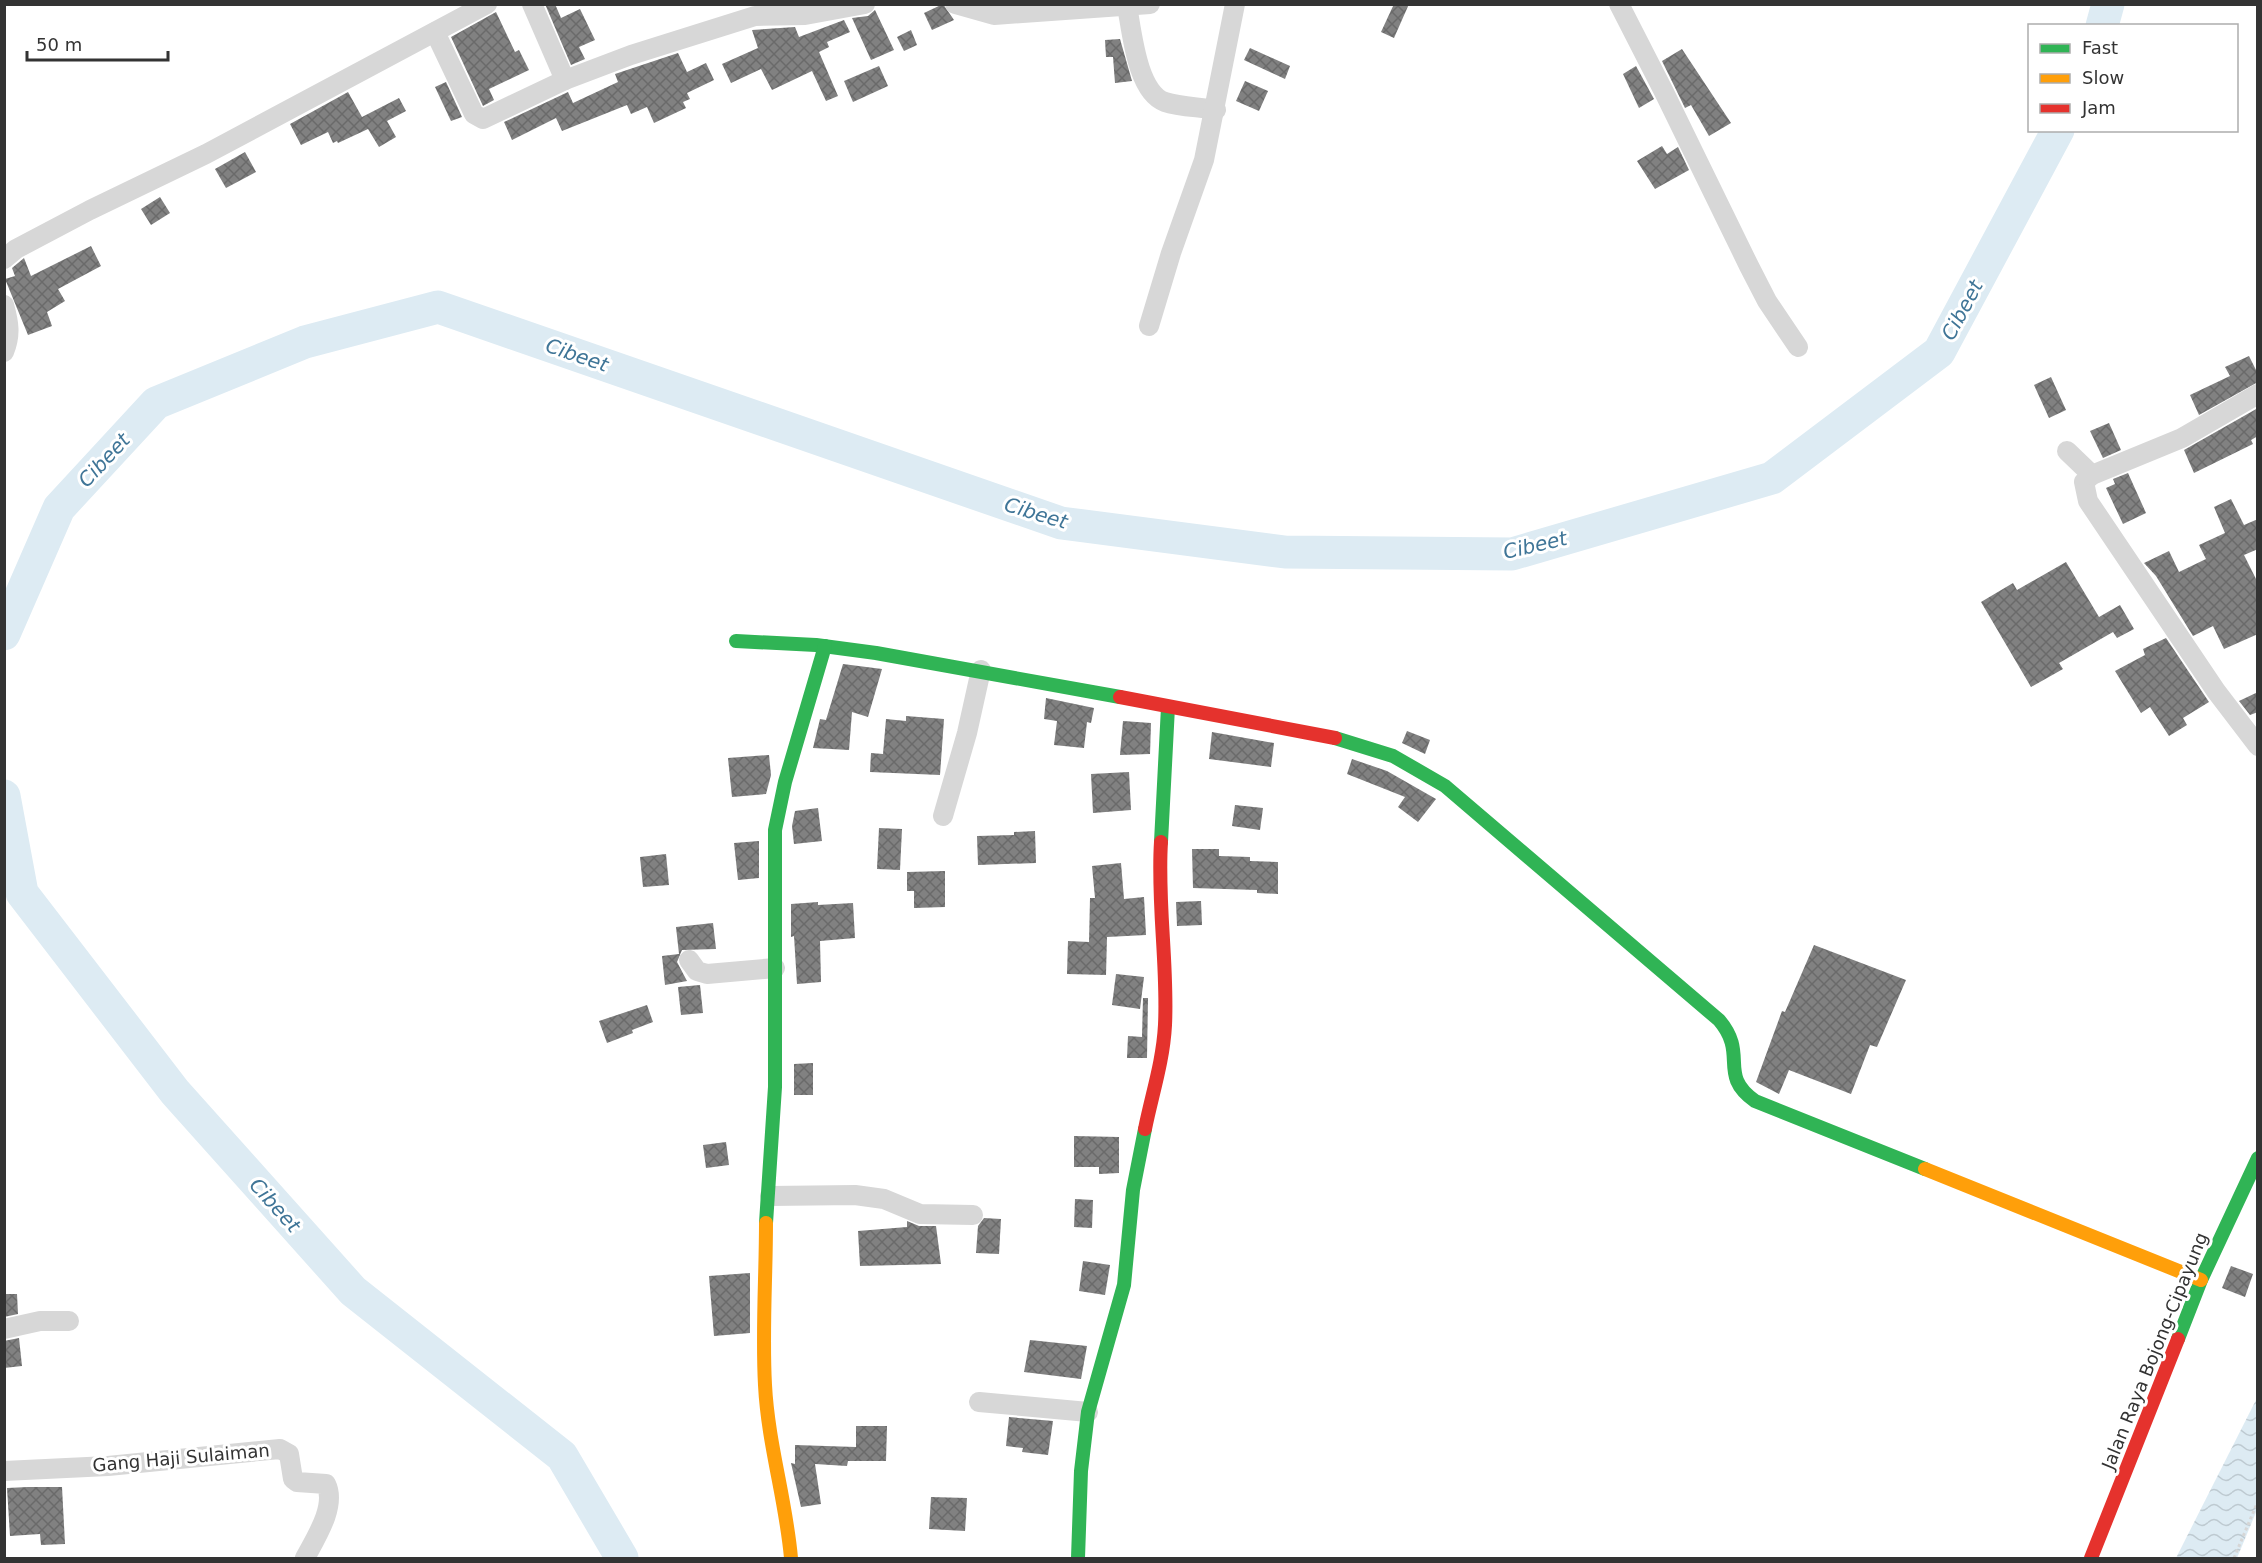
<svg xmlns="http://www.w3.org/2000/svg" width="2262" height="1563" viewBox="0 0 2262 1563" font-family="'DejaVu Sans',sans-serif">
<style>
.water{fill:url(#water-waves)}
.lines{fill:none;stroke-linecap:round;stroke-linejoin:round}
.river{stroke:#ddebf3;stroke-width:33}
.building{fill:url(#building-cross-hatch)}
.path{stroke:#d6d6d6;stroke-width:3;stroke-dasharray:3 3;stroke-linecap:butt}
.street{stroke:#d7d7d7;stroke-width:20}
.fast{stroke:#30b455;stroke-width:14}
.slow{stroke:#ff9f0a;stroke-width:14}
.jam{stroke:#e5322d;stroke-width:14}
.labels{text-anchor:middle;stroke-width:6;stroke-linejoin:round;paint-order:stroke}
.street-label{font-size:18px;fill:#333;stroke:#fff}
.water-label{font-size:20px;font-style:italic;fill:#3f7597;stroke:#fff}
</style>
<defs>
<pattern id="water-waves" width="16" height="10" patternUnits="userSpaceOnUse" patternTransform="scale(1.5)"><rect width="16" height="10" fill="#ddebf3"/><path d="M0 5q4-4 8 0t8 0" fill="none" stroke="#becad1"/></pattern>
<pattern id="building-cross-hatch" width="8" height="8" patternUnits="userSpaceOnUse" patternTransform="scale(1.5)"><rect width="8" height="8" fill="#818181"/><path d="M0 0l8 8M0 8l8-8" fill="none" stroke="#6a6a6a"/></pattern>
</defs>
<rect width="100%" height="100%" fill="#fff"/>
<polygon class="water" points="2257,1398 2257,1510 2237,1558 2176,1558"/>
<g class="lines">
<g class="river">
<polyline points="2102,26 2108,4"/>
<polyline points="4,634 59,508 156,403 305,342 438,307 1061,523 1285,552 1512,554 1772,478 1939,352 2058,130"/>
<polyline points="4,796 22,893 175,1092 353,1291 562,1456 622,1558"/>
</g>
</g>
<g class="building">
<polygon points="545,4 555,4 561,18 580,9 595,40 579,47 585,59 571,65"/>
<polygon points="943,4 954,20 932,30 924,13"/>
<polygon points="1394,4 1409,4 1394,38 1381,32"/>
<polygon points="875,10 894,50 871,60 852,18 868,16"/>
<polygon points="496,12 515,52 519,50 529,70 489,89 494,100 483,106 451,37"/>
<polygon points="844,20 850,32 827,42 829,47 819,52 838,96 826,101 812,71 772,90 761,69 731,83 722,64 758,48 752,30 795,27 799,37"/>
<polygon points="911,30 917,45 904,51 897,37"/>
<polygon points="1120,39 1132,81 1115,83 1113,57 1106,57 1105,40"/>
<polygon points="1250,48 1290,66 1285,79 1244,60"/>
<polygon points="1682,49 1731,123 1709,136 1691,105 1685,108 1662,61"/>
<polygon points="678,53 687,72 706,63 714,80 687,93 690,99 683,102 686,108 654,123 647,107 631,114 627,105 562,131 556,118 512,140 504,122 568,92 573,103 618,82 615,74"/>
<polygon points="879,66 888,86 853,102 844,81"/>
<polygon points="1636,66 1654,99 1639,108 1623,74"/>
<polygon points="1245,81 1268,91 1259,111 1236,101"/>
<polygon points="446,82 462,117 451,121 435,87"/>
<polygon points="348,92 362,117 399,98 406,111 387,121 396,137 379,147 368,129 338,143 337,141 333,143 328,132 301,145 290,124"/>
<polygon points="1662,146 1667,154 1678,147 1689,170 1655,189 1637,161"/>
<polygon points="245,152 256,172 226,188 215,169"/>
<polygon points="160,197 170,213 151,225 141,209"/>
<polygon points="91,246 101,266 58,289 65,301 47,312 52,326 28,335 5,279 15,276 12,268 24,258 31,276"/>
<polygon points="2249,356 2258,374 2258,382 2199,415 2190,395 2230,376 2225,367"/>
<polygon points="2051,377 2066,410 2049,418 2034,385"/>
<polygon points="2258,408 2258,436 2251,440 2253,444 2194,473 2184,450"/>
<polygon points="2109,423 2121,450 2103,458 2090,431"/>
<polygon points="2128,473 2146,513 2123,524 2106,488 2115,484 2113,479"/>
<polygon points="2231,499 2244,525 2258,519 2258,549 2244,555 2258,583 2258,634 2224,649 2213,626 2193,636 2156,576 2144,563 2169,551 2179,572 2206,559 2199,545 2225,533 2214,507"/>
<polygon points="2066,562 2099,617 2120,605 2134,629 2117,638 2113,632 2059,663 2063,669 2031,687 1981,602 2013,583 2017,590"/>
<polygon points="2166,638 2209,702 2183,718 2187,725 2169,736 2150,707 2141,713 2115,671 2145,655 2143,649"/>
<polygon points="843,664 882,669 868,717 852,712 849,750 813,748 820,719 826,720"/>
<polygon points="2258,692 2258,712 2250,715 2239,701"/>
<polygon points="1046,698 1094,708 1091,723 1087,722 1084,748 1054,745 1057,721 1044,719"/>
<polygon points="906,716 944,719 940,775 870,772 871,753 883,754 886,719 906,721"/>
<polygon points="1123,721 1151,723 1150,754 1120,755"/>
<polygon points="1407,731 1430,740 1425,754 1402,743"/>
<polygon points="1212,732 1274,743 1271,767 1209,759"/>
<polygon points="769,755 771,775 766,794 732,797 728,758"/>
<polygon points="1352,759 1387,771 1436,799 1418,822 1398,807 1405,797 1347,774"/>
<polygon points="1129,772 1131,810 1093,813 1091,774"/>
<polygon points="1235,805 1263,808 1260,830 1232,826"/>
<polygon points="818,808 822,841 794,844 792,826 795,811"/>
<polygon points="879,828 902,829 900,870 877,869"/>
<polygon points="1035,831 1036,863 978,865 977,836 1014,835 1014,832"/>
<polygon points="759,841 759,878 738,880 734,843"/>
<polygon points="1192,849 1219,849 1219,856 1250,857 1250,861 1278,862 1278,894 1257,893 1257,890 1193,888"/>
<polygon points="666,854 669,885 643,887 640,857"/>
<polygon points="1121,863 1124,899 1144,897 1146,935 1107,937 1106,975 1067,974 1068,941 1089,942 1090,898 1095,898 1092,866"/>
<polygon points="945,871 945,907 914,908 914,891 907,891 907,872"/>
<polygon points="1201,901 1202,925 1177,926 1176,902"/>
<polygon points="818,902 818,905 853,903 855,938 820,941 821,982 797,984 794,936 791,937 791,904"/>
<polygon points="713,923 716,949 682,950 677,962 687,981 665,985 662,956 679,954 676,927"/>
<polygon points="1814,945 1906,980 1877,1047 1870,1045 1851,1094 1789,1070 1779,1094 1756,1082 1782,1011 1785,1012"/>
<polygon points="1116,974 1144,977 1140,1009 1112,1005"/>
<polygon points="700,985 703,1013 681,1015 678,987"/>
<polygon points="1143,998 1148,998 1147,1058 1127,1058 1128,1036 1142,1037"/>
<polygon points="647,1005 653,1022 632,1030 633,1033 607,1043 599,1021"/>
<polygon points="813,1063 813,1095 794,1095 794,1064"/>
<polygon points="1074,1136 1119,1137 1119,1173 1099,1174 1099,1167 1074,1167"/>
<polygon points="726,1142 729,1165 706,1168 703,1145"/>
<polygon points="1075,1199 1093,1200 1092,1228 1074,1227"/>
<polygon points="984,1218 1001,1219 999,1254 976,1253 978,1226"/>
<polygon points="907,1221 919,1226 936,1226 941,1264 860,1266 858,1231 907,1227"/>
<polygon points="1083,1261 1110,1265 1105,1295 1079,1291"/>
<polygon points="2231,1266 2253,1274 2245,1297 2222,1288"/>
<polygon points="750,1273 750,1333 714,1336 709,1276"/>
<polygon points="4,1294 17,1294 18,1314 4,1317"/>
<polygon points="19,1338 22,1366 4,1368 4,1341"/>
<polygon points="1030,1340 1087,1346 1081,1379 1024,1372"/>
<polygon points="1009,1417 1053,1421 1048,1455 1022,1452 1023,1448 1006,1446"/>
<polygon points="856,1426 887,1426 886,1461 848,1461 847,1466 815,1464 821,1504 801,1507 791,1463 795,1464 795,1445 856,1447"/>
<polygon points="28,1487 62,1487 65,1544 41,1545 40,1534 10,1536 7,1488"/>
<polygon points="931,1497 967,1498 965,1531 929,1529"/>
</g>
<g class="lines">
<polyline class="path" points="2234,1558 2258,1501"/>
<g class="street">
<polyline points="532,4 565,80"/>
<polyline points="955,4 994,15 1150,4"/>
<polyline points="1619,4 1664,92 1749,266 1767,301 1798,347"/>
<path d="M1127 6C1132 32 1137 92 1165 102 1180 107 1200 107 1216 110"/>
<polyline points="435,32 474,114 483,119 565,80 631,55 755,16 805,15 865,4"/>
<polyline points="4,259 16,249 90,210 206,154 487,4"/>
<path d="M4 305C9 323 11 335 4 352"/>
<polyline points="1149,326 1171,253 1204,160 1235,4"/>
<polyline points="2258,394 2182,438 2092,475 2084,482 2088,501 2216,691 2258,746"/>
<polyline points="2067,451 2092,475"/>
<polyline points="943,816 967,733 981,670"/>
<polyline points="689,960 697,971 707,974 775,968"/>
<polyline points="770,1196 855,1195 884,1199 920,1214 973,1215"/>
<polyline points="4,1329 40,1321 69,1321"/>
<polyline points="979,1402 1088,1412"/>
<path d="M4 1471 108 1466 280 1449 289 1454 293 1479 297 1482 326 1484C337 1506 315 1539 305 1558"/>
</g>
<g class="fast">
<polyline points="736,641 816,645 876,653 1120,697"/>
<path d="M1335 738 1393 756 1445 786 1719 1020C1749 1055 1717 1074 1755 1101L1925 1169"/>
<polyline points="1161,842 1168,707"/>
<polyline points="766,1223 775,1087 775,830 785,782 825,646"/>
<polyline points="2178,1339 2201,1280 2258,1158"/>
<polyline points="1078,1558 1081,1471 1088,1412 1124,1285 1133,1190 1145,1129"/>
</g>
<g class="slow">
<polyline points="1925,1169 2201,1280"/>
<path d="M766 1223C766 1277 762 1331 765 1385 768 1444 786 1500 791 1558"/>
</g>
<g class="jam">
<polyline points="1120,697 1335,738"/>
<path d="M1145 1129C1152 1094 1163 1062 1165 1025 1168 965 1157 903 1161 842"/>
<polyline points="2091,1558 2178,1339"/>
</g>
</g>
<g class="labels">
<g class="street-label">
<text transform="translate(2155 1351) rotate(-68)" y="6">Jalan Raya Bojong-Cipayung</text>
<text transform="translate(181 1458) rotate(-5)" y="6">Gang Haji Sulaiman</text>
</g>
<g class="water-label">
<text transform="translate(1962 310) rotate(-62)" y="7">Cibeet</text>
<text transform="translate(577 355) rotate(19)" y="7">Cibeet</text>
<text transform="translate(104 460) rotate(-47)" y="7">Cibeet</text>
<text transform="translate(1036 513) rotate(17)" y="7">Cibeet</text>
<text transform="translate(1535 545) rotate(-13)" y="7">Cibeet</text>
<text transform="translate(275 1205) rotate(48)" y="7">Cibeet</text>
</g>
</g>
<rect width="2262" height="1563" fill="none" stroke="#333333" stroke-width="12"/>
<rect x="2028" y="24" width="210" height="108" fill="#ffffff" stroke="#adadad" stroke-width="1.5"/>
<rect x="2040" y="44" width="30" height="9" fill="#30b455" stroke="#adadad" stroke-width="1.5"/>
<text x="2082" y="54" font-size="18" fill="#333333">Fast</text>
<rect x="2040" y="74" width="30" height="9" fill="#ff9f0a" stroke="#adadad" stroke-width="1.5"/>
<text x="2082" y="84" font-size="18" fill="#333333">Slow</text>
<rect x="2040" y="104" width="30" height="9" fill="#e5322d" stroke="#adadad" stroke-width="1.5"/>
<text x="2082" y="114" font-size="18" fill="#333333">Jam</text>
<path d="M27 51v9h141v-9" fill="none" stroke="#333333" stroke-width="3"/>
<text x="36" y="51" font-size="18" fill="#333333" stroke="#ffffff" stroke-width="4.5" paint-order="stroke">50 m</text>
</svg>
